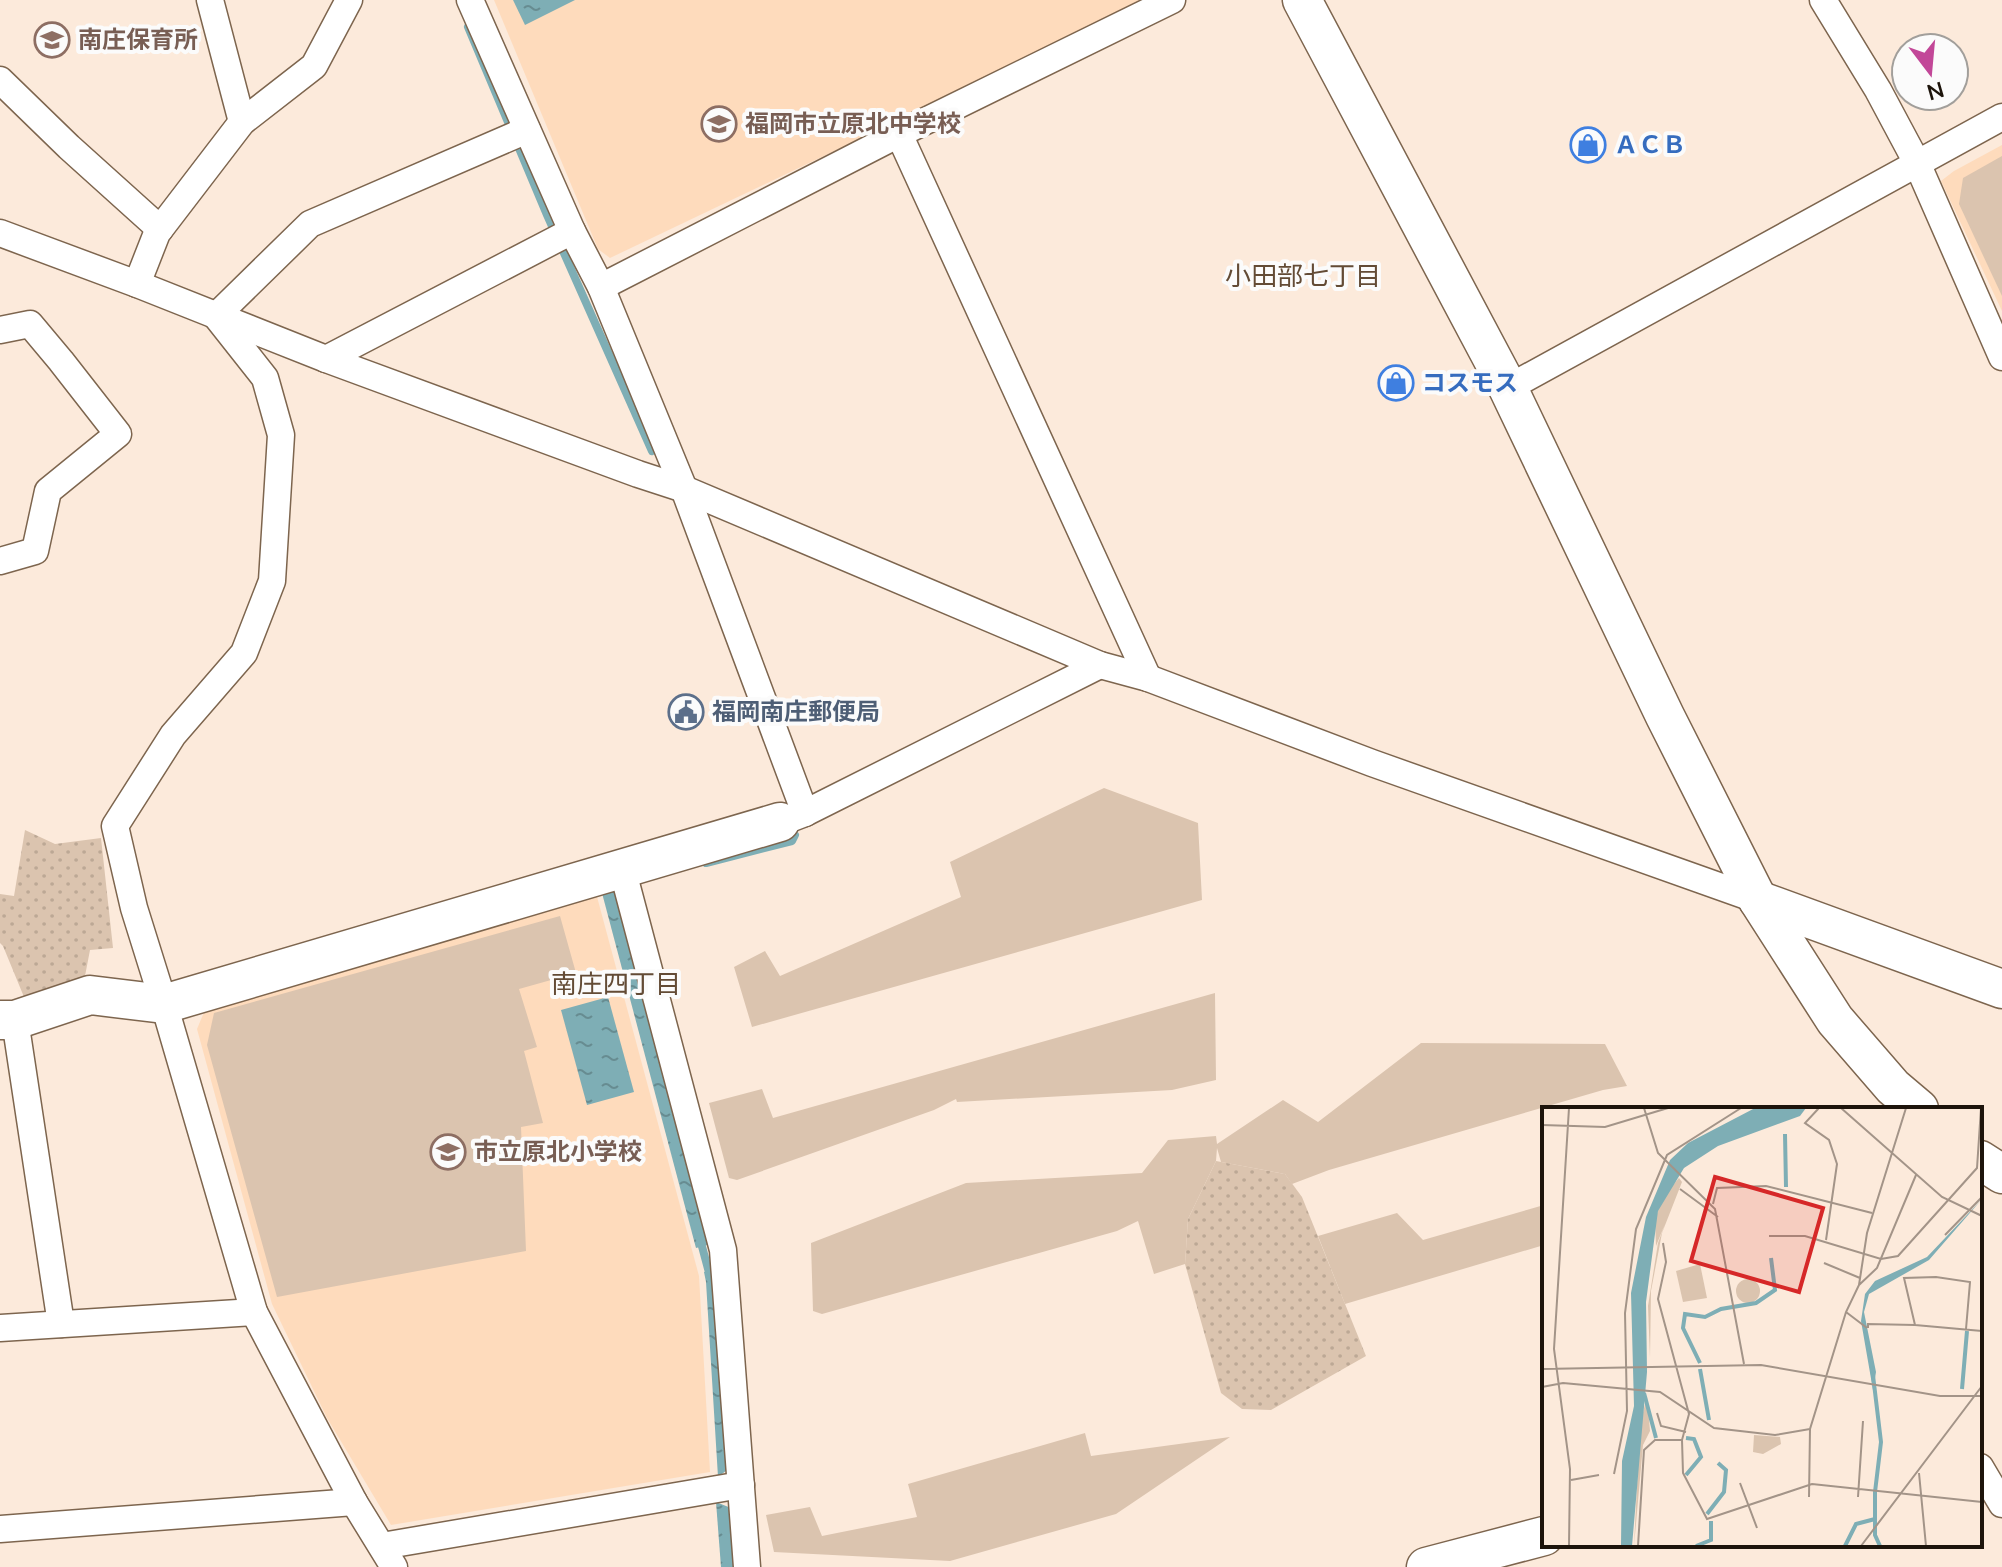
<svg xmlns="http://www.w3.org/2000/svg" width="2002" height="1567" viewBox="0 0 2002 1567" font-family="'Nunito Sans','Noto Sans JP',sans-serif">
<style>
.built{fill:#fedbbc}
.grass{fill:#dbc4af}
.park{fill:url(#park-dots)}
.water{fill:url(#water-ripples)}
.lines{fill:none;stroke-linecap:round;stroke-linejoin:round}
.stream{stroke:#7eaeb5;stroke-width:8}
.street-casing{stroke:#7d654e;stroke-width:29}
.secondary-casing{stroke:#7d654e;stroke-width:41}
.street{stroke:#fff;stroke-width:26}
.secondary{stroke:#fff;stroke-width:38}
.labels{text-anchor:middle;stroke-width:8;stroke-linejoin:round;paint-order:stroke}
.education-label{font-size:24px;font-weight:bold;fill:#785e54;stroke:#fbfbfb;text-anchor:start}
.shop-label{font-size:24px;font-weight:bold;fill:#366cbe;stroke:#fbfbfb;text-anchor:start}
.service-label{font-size:24px;font-weight:bold;fill:#4e5e75;stroke:#fbfbfb;text-anchor:start}
.neighbourhood-label{font-size:26px;fill:#634b35;stroke:#fbfbfb}
.inset-river{fill:none;stroke:#7eaeb5;stroke-width:4}
.inset-road{fill:none;stroke:#a39488;stroke-width:2}
.view{fill:#d62828;fill-opacity:0.15;stroke:#d62828;stroke-width:4}
.inset-edge{fill:none;stroke:#1d140b;stroke-width:4}
</style>
<defs>
<pattern id="park-dots" width="8" height="8" patternUnits="userSpaceOnUse" patternTransform="scale(2)"><rect width="8" height="8" fill="#dbc4af"/><path d="M2 2h.1M6 6h.1" fill="none" stroke="#bca895" stroke-width="1.8" stroke-linecap="round"/></pattern>
<pattern id="water-ripples" width="26" height="14" patternUnits="userSpaceOnUse" patternTransform="scale(2)"><rect width="26" height="14" fill="#7eaeb5"/><path d="M2 4q2-2 4 0t4 0M15 11q2-2 4 0t4 0" fill="none" stroke="#678c91"/></pattern>
</defs>
<rect width="100%" height="100%" fill="#fceadb"/>
<g class="built">
<polygon points="494,0 1151,0 610,258 598,249"/>
<polygon points="2002,145 2002,311 1941,181 1954,171"/>
<polygon points="596,893 699,1276 710,1472 391,1525 327,1418 272,1304 197,1029 207,1005"/>
</g>
<g class="grass">
<polygon points="2002,156 2002,296 1959,204 1963,178"/>
<polygon points="1104,788 1198,823 1202,900 752,1027 734,967 765,951 780,976 961,897 950,862"/>
<polygon points="560,916 576,973 519,989 537,1047 524,1051 543,1123 521,1127 526,1251 277,1297 207,1045 214,1013"/>
<polygon points="1215,993 1216,1080 1172,1090 957,1102 956,1099 934,1110 737,1180 729,1178 709,1103 762,1089 773,1118"/>
<polygon points="1421,1043 1605,1044 1627,1086 1603,1090 1329,1170 1292,1184 1285,1174 1221,1162 1217,1148 1216,1161 1188,1219 1185,1264 1154,1274 1138,1221 1117,1231 822,1314 813,1311 811,1243 966,1183 1142,1173 1168,1140 1216,1136 1217,1144 1283,1100 1318,1122"/>
<polygon points="1544,1205 1544,1245 1345,1304 1318,1236 1397,1213 1423,1240"/>
<polygon points="1085,1433 1091,1456 1230,1437 1116,1514 950,1561 774,1552 766,1515 810,1507 822,1536 917,1517 908,1484"/>
</g>
<g class="park">
<polygon points="25,830 55,844 101,838 113,948 90,950 85,976 24,997 3,946 0,943 0,894 14,896"/>
<polygon points="1216,1161 1285,1174 1302,1197 1366,1356 1271,1410 1242,1409 1221,1393 1185,1264 1188,1219"/>
</g>
<g class="water">
<polygon points="513,0 575,0 525,25"/>
<polygon points="611,890 615,893 711,1244 696,1248 602,893"/>
<polygon points="608,997 634,1092 587,1105 561,1010"/>
<polygon points="714,1269 731,1467 718,1477 706,1282 704,1272"/>
<polygon points="716,1502 731,1508 735,1567 721,1567"/>
</g>
<g class="lines">
<g class="stream">
<polyline points="468,27 547,215 652,451"/>
<polyline points="706,863 792,841 795,835"/>
<polyline points="700,1239 711,1280"/>
</g>
<defs>
<g id="street">
<polyline points="210,0 242,122"/>
<polyline points="470,0 572,231 601,287 684,489 805,813"/>
<polyline points="1823,0 1878,90 1917,163 2002,357"/>
<polyline points="0,80 69,147 160,229"/>
<polyline points="899,134 1148,678"/>
<polyline points="0,233 137,284 326,359 638,474 684,489 1100,665 1148,678 1372,763 1758,900"/>
<polyline points="137,284 157,233 242,122 314,66 349,0"/>
<polyline points="601,287 899,134 1172,0"/>
<polyline points="0,330 30,324 61,361 118,434 48,491 35,551 0,561"/>
<polyline points="326,359 572,231"/>
<polyline points="1508,388 2002,117"/>
<polyline points="792,818 805,813 1100,665"/>
<polyline points="622,868 723,1250 747,1567"/>
<polyline points="15,1020 61,1324"/>
<polyline points="0,1328 254,1312"/>
<polyline points="1980,1467 2002,1504"/>
<polyline points="0,1529 354,1502"/>
<polyline points="382,1546 741,1485"/>
<polyline points="394,1567 354,1502 254,1312 164,1004 134,908 115,826 173,735 244,653 272,581 281,435 265,378 216,316 310,224 527,130"/>
</g>
<g id="secondary">
<polyline points="1302,0 1508,388 1665,716 1758,900 1835,1020 1893,1087 1919,1109"/>
<polyline points="1758,900 2002,989"/>
<polyline points="0,1020 15,1020 90,995 164,1004 780,822"/>
<polyline points="1980,1160 2002,1174"/>
<polyline points="1426,1567 1544,1536"/>
</g>
</defs>
<use href="#street" class="street-casing"/>
<use href="#secondary" class="secondary-casing"/>
<use href="#street" class="street"/>
<use href="#secondary" class="secondary"/>
</g>
<defs>
<symbol id="school-ring" viewBox="-11 -11 22 22"><circle r="9.5" fill="#fbfbfb" stroke="#8d6e63" stroke-width="1.5"/><path d="M0-5L7-2L0 1L-7-2ZM-4 1L0 2.5L4 1V4Q0 6-4 4Z" fill="#8d6e63"/></symbol>
<symbol id="shop-ring" viewBox="-11 -11 22 22"><circle r="9.5" fill="#fbfbfb" stroke="#3f7fe0" stroke-width="1.5"/><path d="M-5-2.5h2.3a2.7 3.5 0 0 1 5.4 0H5L5.5 6h-11ZM-1.5-2.5h3a1.5 2.3 0 0 0-3 0Z" fill="#3f7fe0"/></symbol>
<symbol id="civic-ring" viewBox="-11 -11 22 22"><circle r="9.5" fill="#fbfbfb" stroke="#5c6f8a" stroke-width="1.5"/><path d="M-.6-6.5H3V-4.5H.6V-3L4-1V1h2V6H-6V1h2V-1L-.6-3ZM-1.2 2.5V6h2.4V2.5Z" fill="#5c6f8a"/></symbol>
</defs>
<g fill-rule="evenodd">
<use href="#school-ring" x="32" y="20" width="40" height="40"/>
<use href="#school-ring" x="699" y="104" width="40" height="40"/>
<use href="#shop-ring" x="1568" y="125" width="40" height="40"/>
<use href="#shop-ring" x="1376" y="363" width="40" height="40"/>
<use href="#civic-ring" x="666" y="692" width="40" height="40"/>
<use href="#school-ring" x="428" y="1132" width="40" height="40"/>
</g>
<g class="labels">
<g class="education-label">
<text x="78" y="48">南庄保育所</text>
<text x="745" y="132">福岡市立原北中学校</text>
<text x="474" y="1160">市立原北小学校</text>
</g>
<g class="shop-label">
<text x="1614" y="153">ＡＣＢ</text>
<text x="1422" y="391">コスモス</text>
</g>
<g class="service-label">
<text x="712" y="720">福岡南庄郵便局</text>
</g>
<g class="neighbourhood-label">
<text x="1303" y="285">小田部七丁目</text>
<text x="616" y="993">南庄四丁目</text>
</g>
</g>
<g transform="translate(1542 1107)">
<rect width="440" height="440" fill="#fceadb"/>
<path d="M137 71 140 75 120 126 109 184 108 251 106 199 116 136 123 117 114 139 113 113 120 91ZM194 184a12 12 0 1 1 24 0a12 12 0 1 1-24 0ZM105 289 108 324 101 338 92 439 98 318ZM212 328 238 330 239 337 221 347 211 345Z" fill="#dbc4af"/>
<path d="M158 157 165 191 141 195 134 164Z" fill="#dbc4af"/>
<path d="M213 1H264L258 9 176 39 142 61 116 104 104 195 105 265 90 439H79L80 354 92 299 89 186 104 110 128 53 146 36ZM440 92 387 153 327 187 322 205 334 265 331 283 319 214 323 187 333 174 385 150Z" fill="#7eaeb5"/>
<path class="inset-river" d="M243 27 244 80M158 256 141 221 143 207 163 210 179 202 214 196 233 183 229 151M330 260 339 335 333 385V428L338 439M158 262 167 313M420 282 425 224M102 286 114 331M144 331 152 332 159 350 144 368M165 407 182 385 184 363 176 356M154 439 169 433V414M303 439 314 417 333 412"/>
<path class="inset-road" d="M27 1 12 242 28 362 27 439M102 1 116 46 173 102 202 257M277 1 263 16 287 33 295 57 284 133M299 1 400 90 440 109M0 18 63 20 126 1M138 82 176 110M171 97 175 81 224 79 330 106M403 128 440 90M227 129H263L339 152 356 149 435 61 439 1M121 136 124 155 116 192 147 307 140 333 141 366 165 412 270 377 440 395M282 156 318 171M317 178 335 161 374 68M304 205 325 221M373 218 362 171 394 170 428 175 424 222M326 221V217L373 218 440 224M0 262 219 258 398 289H440M0 280 21 276 118 285 172 321 233 328 268 322M115 306 119 319 144 325M377 366 384 439M72 367 85 304 83 206 94 122 125 48 199 1M29 373 57 368M198 376 215 421M267 390 268 322 304 205 317 178 325 126 364 1M316 390 321 314M96 439 102 343 113 333H140M319 439 440 279"/>
<path class="view" d="M173 70 281 101 257 185 149 154Z"/>
<rect width="440" height="440" class="inset-edge"/>
</g>
<g transform="translate(1930 72) rotate(164)"><circle r="38" fill="#fbfbfb" stroke="#a29f9b" stroke-width="2"/>
<path d="M0-6L14 30L0 20L-14 30Z" fill="#c24798"/>
<text y="-12" font-size="22" font-weight="bold" text-anchor="middle" fill="#1d140b">N</text>
</g>
</svg>
